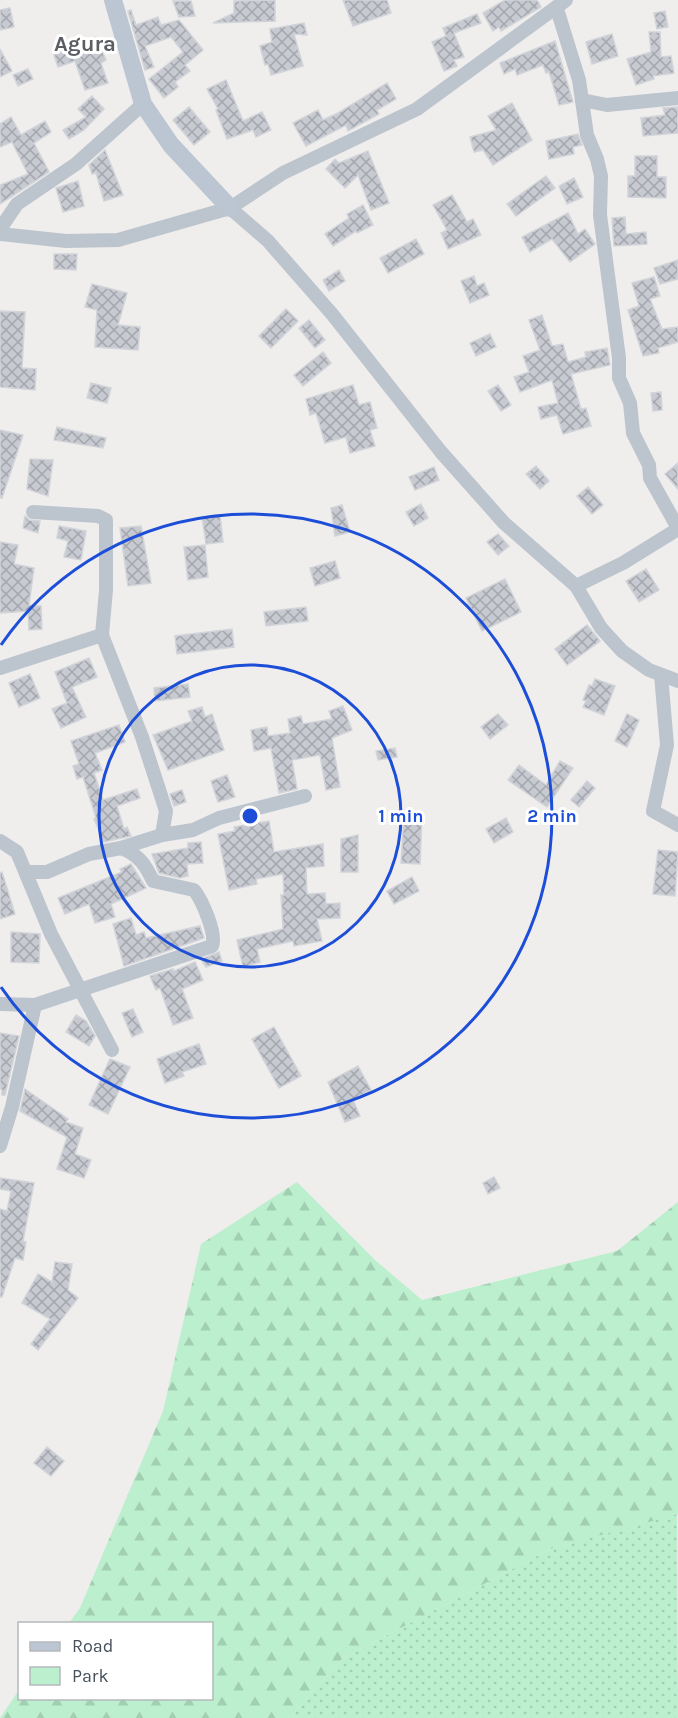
<svg xmlns="http://www.w3.org/2000/svg" width="678" height="1718" viewBox="0 0 678 1718" font-family="Karla,sans-serif">
<style>
.green{fill:url(#green-dots)}
.forest{fill:url(#forest-firs)}
.building{fill:url(#building-cross-hatch);stroke:#d1d4d9;stroke-width:1.5}
.lines{fill:none;stroke-linecap:round;stroke-linejoin:round}
.street{stroke:#bcc5cd;stroke-width:14}
.secondary{stroke:#bbc6d2;stroke-width:18}
.ring{fill:none;stroke:#1d4ed8;stroke-width:3}
.labels{text-anchor:middle;stroke-width:6;stroke-linejoin:round;paint-order:stroke}
.quarter-label{font-size:22px;font-weight:bold;fill:#5a5e63;stroke:#fff}
.centre{fill:#1d4ed8;stroke:#fff;stroke-width:3}
.ring-label{font-size:18px;text-anchor:middle;font-weight:bold;fill:#1d4ed8;stroke:#fff;stroke-width:6;stroke-linejoin:round;paint-order:stroke}
</style>
<defs>
<pattern id="green-dots" width="8" height="8" patternUnits="userSpaceOnUse" patternTransform="scale(1.5)"><rect width="8" height="8" fill="#bbefcd"/><path d="M2 2h.1M6 6h.1" fill="none" stroke="#a2cfb2" stroke-width="1.8" stroke-linecap="round"/></pattern>
<pattern id="forest-firs" width="22" height="20" patternUnits="userSpaceOnUse" patternTransform="scale(1.5)"><rect width="22" height="20" fill="#bbefcd"/><path d="M5 1l3.5 6h-7zM16 11l3.5 6h-7z" fill="#a2cfb2"/></pattern>
<pattern id="building-cross-hatch" width="8" height="8" patternUnits="userSpaceOnUse" patternTransform="scale(1.5)"><rect width="8" height="8" fill="#c7cad0"/><path d="M0 0l8 8M0 8l8-8" fill="none" stroke="#a3a6ac"/></pattern>
</defs>
<rect width="100%" height="100%" fill="#f0eded"/>
<polygon class="green" points="677,1513 678,1718 289,1718 342,1659 550,1549"/>
<polygon class="forest" points="297,1182 375,1260 422,1300 617,1251 678,1202 678,1514 550,1549 342,1659 289,1718 0,1718 19,1690 20,1698 212,1698 212,1624 69,1623 80,1608 163,1411 201,1244"/>
<g class="building">
<polygon points="275,0 275,21 213,23 234,13 234,1"/>
<polygon points="343,0 387,0 391,13 353,26"/>
<polygon points="505,0 537,0 541,7 501,31 499,27 493,31 483,13"/>
<polygon points="173,1 191,1 195,16 179,17"/>
<polygon points="10,8 14,27 0,30 0,10"/>
<polygon points="131,10 136,25 158,17 161,25 179,20 203,50 185,65 190,71 175,82 178,87 164,98 149,79 183,52 171,37 145,46 154,67 145,70 128,11"/>
<polygon points="665,11 668,27 657,29 654,13"/>
<polygon points="477,14 481,23 454,33 464,57 454,60 457,66 444,71 432,42 446,36 443,28"/>
<polygon points="304,23 307,35 294,34 303,66 271,75 268,64 265,65 260,46 272,42 270,29"/>
<polygon points="649,32 660,32 661,57 671,56 674,73 653,76 654,79 636,85 627,59 651,52"/>
<polygon points="612,34 618,56 592,64 586,42"/>
<polygon points="96,37 106,60 101,63 108,83 85,90 75,61 58,67 54,55"/>
<polygon points="555,41 573,102 559,105 549,72 546,73 543,65 517,75 515,69 504,74 500,63"/>
<polygon points="0,49 12,71 0,77"/>
<polygon points="28,69 33,79 18,86 13,75"/>
<polygon points="226,80 243,121 262,112 271,130 256,137 253,130 227,139 216,110 218,109 207,89"/>
<polygon points="387,83 396,99 377,110 379,114 348,131 346,125 306,146 293,123 318,110 323,120 338,113"/>
<polygon points="92,96 104,109 84,130 69,139 63,130 86,117 78,109"/>
<polygon points="512,103 532,140 493,165 483,150 474,152 470,137 496,130 488,116"/>
<polygon points="189,107 210,132 194,145 173,120"/>
<polygon points="678,107 678,133 643,136 641,118 665,115 663,108"/>
<polygon points="11,117 21,135 45,121 51,132 34,143 49,172 0,204 0,185 28,174 12,142 0,147 0,124"/>
<polygon points="578,134 582,145 573,147 574,154 549,159 546,141"/>
<polygon points="105,150 123,195 104,201 96,173 92,174 89,165"/>
<polygon points="368,151 389,203 371,210 358,175 345,188 326,169 335,159 339,163"/>
<polygon points="635,156 657,156 657,177 666,177 666,198 628,197 628,176 635,176"/>
<polygon points="546,176 555,188 516,216 507,204"/>
<polygon points="574,178 583,197 567,204 559,186"/>
<polygon points="78,181 84,206 63,212 56,188"/>
<polygon points="452,195 467,222 473,219 481,235 448,249 441,233 447,230 433,205"/>
<polygon points="363,205 373,225 357,233 356,231 333,246 325,234 349,218 347,214"/>
<polygon points="568,213 578,234 585,229 595,244 570,262 552,239 530,252 522,237"/>
<polygon points="625,217 626,234 646,232 647,244 614,246 612,218"/>
<polygon points="416,239 424,254 388,273 380,258"/>
<polygon points="54,254 77,254 76,270 54,269"/>
<polygon points="678,260 678,279 660,284 654,268"/>
<polygon points="339,270 345,281 329,291 323,280"/>
<polygon points="474,276 477,286 484,283 489,295 470,303 461,281"/>
<polygon points="654,277 660,296 650,299 662,329 678,327 678,342 658,348 659,353 643,356 628,310 639,306 632,283"/>
<polygon points="92,284 127,293 118,325 140,327 138,350 95,347 97,310 85,307"/>
<polygon points="286,309 298,321 271,348 259,336"/>
<polygon points="0,311 25,312 22,368 36,369 35,390 0,387"/>
<polygon points="542,315 552,346 563,344 568,362 586,357 585,352 607,348 610,365 571,374 581,409 586,408 591,426 563,434 557,415 541,419 538,407 558,403 552,380 520,392 514,377 529,372 523,356 540,350 529,320"/>
<polygon points="309,320 325,340 315,348 299,328"/>
<polygon points="490,334 496,347 476,356 470,343"/>
<polygon points="323,352 331,363 303,386 294,375"/>
<polygon points="91,383 111,388 107,403 87,398"/>
<polygon points="353,385 359,405 370,402 377,428 370,430 375,446 350,453 346,437 325,443 316,413 310,415 306,399"/>
<polygon points="498,385 511,405 501,411 488,391"/>
<polygon points="661,392 662,410 653,411 651,393"/>
<polygon points="57,427 106,438 103,448 54,440"/>
<polygon points="0,430 23,435 2,498 0,498"/>
<polygon points="30,459 53,460 48,496 27,489"/>
<polygon points="678,463 678,489 665,474"/>
<polygon points="536,466 549,481 540,489 526,474"/>
<polygon points="434,467 439,480 415,490 409,477"/>
<polygon points="588,487 603,505 592,514 577,496"/>
<polygon points="421,504 428,518 414,526 406,512"/>
<polygon points="342,505 350,532 335,536 331,508"/>
<polygon points="220,515 223,542 206,544 202,517"/>
<polygon points="25,516 29,520 40,521 38,533 23,528"/>
<polygon points="59,526 86,531 81,560 64,557 68,541 57,538"/>
<polygon points="141,526 151,583 128,586 120,528"/>
<polygon points="498,534 509,546 498,555 487,542"/>
<polygon points="0,542 18,545 14,564 34,568 29,605 41,606 42,629 29,630 28,611 0,613"/>
<polygon points="205,545 208,577 188,580 184,547"/>
<polygon points="335,561 340,578 315,586 310,568"/>
<polygon points="646,569 659,590 639,602 626,581"/>
<polygon points="505,579 521,612 482,631 466,598"/>
<polygon points="306,607 308,621 266,626 264,612"/>
<polygon points="587,625 600,641 567,665 555,649"/>
<polygon points="232,629 234,647 177,654 175,636"/>
<polygon points="89,658 97,677 72,687 86,717 61,728 52,709 67,703 55,672"/>
<polygon points="30,674 40,698 19,707 9,683"/>
<polygon points="595,679 615,686 604,715 583,707 586,701 583,700 589,685 592,686"/>
<polygon points="188,684 190,697 155,701 154,688"/>
<polygon points="343,706 352,730 332,738 340,787 326,790 320,755 292,760 297,789 279,793 271,748 254,751 251,730 267,727 268,736 290,733 288,719 301,716 303,724 332,719 329,711"/>
<polygon points="202,707 205,717 212,714 224,750 168,770 153,735 192,721 188,711"/>
<polygon points="498,714 508,725 490,739 481,727"/>
<polygon points="627,714 639,720 627,747 615,741"/>
<polygon points="119,725 125,742 95,753 102,770 94,773 103,800 137,789 140,798 117,806 124,829 127,827 131,836 104,842 94,819 96,818 83,777 77,779 73,766 79,764 71,741"/>
<polygon points="395,748 397,757 378,760 376,751"/>
<polygon points="560,761 573,768 547,807 508,780 519,765 546,785"/>
<polygon points="227,775 235,797 218,802 211,781"/>
<polygon points="587,781 595,788 579,807 571,800"/>
<polygon points="182,790 186,802 174,806 170,794"/>
<polygon points="404,814 422,815 420,864 401,863"/>
<polygon points="506,818 513,832 494,843 486,829"/>
<polygon points="269,821 274,852 323,844 324,866 306,868 307,894 325,893 326,904 340,903 340,918 317,919 322,941 294,946 293,941 257,949 260,962 243,967 237,940 283,929 281,895 284,895 283,874 256,879 257,884 229,890 218,834 235,831 234,827"/>
<polygon points="358,835 358,872 341,872 341,839"/>
<polygon points="201,842 203,863 187,864 188,876 180,878 159,873 152,854 188,848 188,843"/>
<polygon points="658,850 678,852 675,896 653,894"/>
<polygon points="131,864 146,888 111,904 115,917 95,923 89,904 65,914 58,898 122,872 120,869"/>
<polygon points="2,872 15,914 0,919 0,873"/>
<polygon points="412,877 419,891 394,904 387,891"/>
<polygon points="131,918 136,935 144,932 146,938 200,926 204,938 124,966 113,924"/>
<polygon points="11,932 40,934 39,963 11,962"/>
<polygon points="219,952 222,961 206,967 201,959"/>
<polygon points="195,962 203,980 182,989 193,1018 173,1025 160,988 156,990 150,976 173,969 174,971"/>
<polygon points="133,1009 143,1032 132,1037 122,1013"/>
<polygon points="76,1015 86,1021 95,1036 89,1046 66,1032"/>
<polygon points="274,1027 301,1076 279,1088 252,1039"/>
<polygon points="0,1033 19,1036 5,1095 2,1095 2,1090 0,1089"/>
<polygon points="199,1044 206,1064 182,1072 184,1076 165,1083 157,1059"/>
<polygon points="110,1059 130,1067 108,1114 89,1105"/>
<polygon points="358,1066 371,1090 353,1100 360,1116 345,1122 328,1082"/>
<polygon points="25,1089 68,1119 66,1122 83,1128 75,1154 91,1160 84,1178 57,1169 67,1137 20,1111"/>
<polygon points="494,1177 500,1188 488,1194 483,1183"/>
<polygon points="0,1178 34,1183 23,1241 26,1242 23,1260 15,1258 2,1297 0,1297 0,1209 7,1211 11,1191 0,1189"/>
<polygon points="55,1262 72,1264 68,1290 78,1298 38,1350 31,1344 50,1319 22,1303 38,1274 52,1282"/>
<polygon points="47,1447 64,1461 51,1476 34,1463"/>
</g>
<g class="lines">
<g class="street">
<polyline points="557,9 579,80 587,135 597,159 601,176 600,215 619,358 619,378 630,403 633,433 649,465 650,478 678,528"/>
<polyline points="582,100 607,105 678,98"/>
<polyline points="230,208 268,241 332,314 441,452 504,523 576,586 601,628 622,651 649,670 678,681"/>
<polyline points="0,229 17,204 76,164 143,104"/>
<polyline points="0,234 66,241 118,240 230,208 283,173 417,109 566,0"/>
<polyline points="33,512 98,516 106,520 106,590 102,635 142,737 166,811 162,835"/>
<polyline points="576,586 623,563 678,529"/>
<polyline points="0,668 102,635"/>
<polyline points="661,675 667,745 653,811 678,825"/>
<polyline points="0,841 17,852 51,934 112,1050"/>
<polyline points="26,872 47,872 89,854 121,848 162,835 193,830 219,818 305,796"/>
<path d="M0 1004 35 1005 212 946C217 934 202 900 194 890L153 881C145 864 139 855 121 848"/>
<polyline points="0,1146 12,1107 35,1005"/>
</g>
<polyline class="secondary" points="113,0 143,104 171,145 230,208"/>
</g>
<g class="ring">
<circle cx="250" cy="816" r="151"/>
<path d="M1 645A302 302 0 1 1 1 987"/>
</g>
<g class="labels">
<g class="quarter-label">
<text x="85" y="51">Agura</text>
</g>
</g>
<circle cx="250" cy="816" r="9" class="centre"/>
<g class="ring-label">
<text x="401" y="822">1 min</text>
<text x="552" y="822">2 min</text>
</g>
<rect x="18" y="1622" width="195" height="78" fill="#ffffff" stroke="#b5b9bd" stroke-width="1.5"/>
<rect x="30" y="1642" width="30" height="9" fill="#bbc6d2" stroke="#b5b9bd" stroke-width="1.5"/>
<text x="72" y="1652" font-size="18" fill="#46515b">Road</text>
<rect x="30" y="1667" width="30" height="18" fill="#bbefcd" stroke="#b5b9bd" stroke-width="1.5"/>
<text x="72" y="1682" font-size="18" fill="#46515b">Park</text>
</svg>
